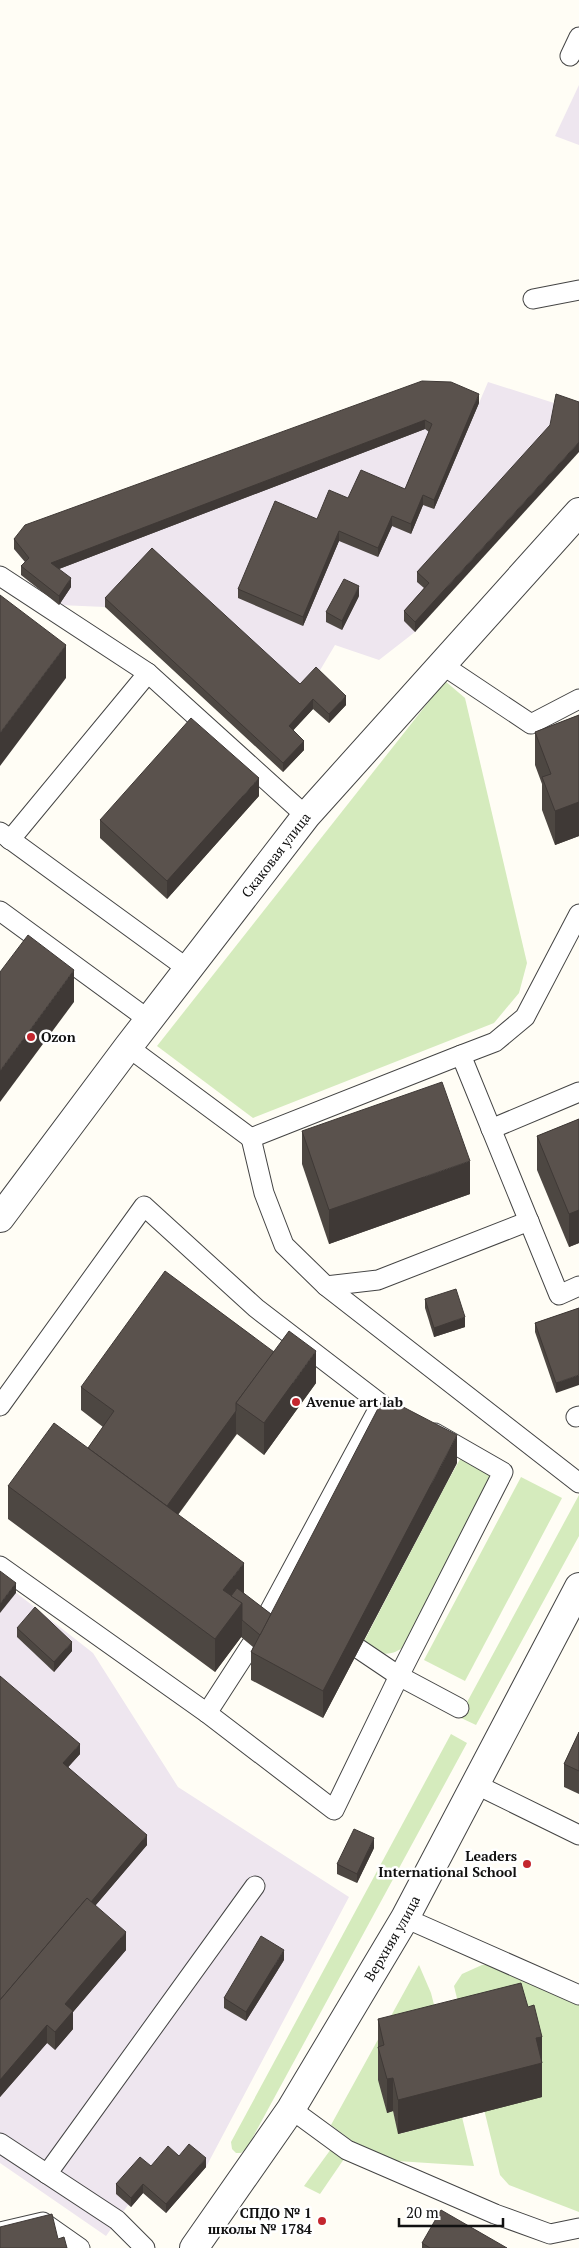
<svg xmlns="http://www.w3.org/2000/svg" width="579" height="2248" viewBox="0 0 579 2248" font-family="'PT Serif',serif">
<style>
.industrial{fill:#eee6ef}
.green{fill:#d5ebbd}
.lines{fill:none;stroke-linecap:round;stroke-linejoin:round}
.lane-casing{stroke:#444;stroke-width:21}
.street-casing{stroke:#444;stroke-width:30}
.lane{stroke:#fff;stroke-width:19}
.street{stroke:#fff;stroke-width:28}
.wall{fill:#4d4742}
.shaded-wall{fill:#3f3936}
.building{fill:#5a524d;stroke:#3f3936}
.poi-dot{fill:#c4262e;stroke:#fff;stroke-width:2}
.labels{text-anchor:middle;stroke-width:5;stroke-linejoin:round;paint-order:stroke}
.street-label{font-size:14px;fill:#111;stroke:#fff}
.poi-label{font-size:14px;font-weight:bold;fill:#111;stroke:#fff;text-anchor:start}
</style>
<rect width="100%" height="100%" fill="#fffdf5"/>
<g class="industrial">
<polygon points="579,85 579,145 555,136"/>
<polygon points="488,382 579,411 415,632 379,660 335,645 316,677 300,694 105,607 59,605 21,575 29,567 14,549 25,535 479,403"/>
<polygon points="0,1580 93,1653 178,1787 349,1897 206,2167 166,2213 143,2193 131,2207 128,2205 106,2236 0,2163"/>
</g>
<g class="green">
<polygon points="445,681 465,698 527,963 519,993 494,1023 253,1118 157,1046"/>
<path d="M468 1445 501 1463 405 1646C390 1658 378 1654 361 1647L445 1486Z"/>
<polygon points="521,1477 562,1498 465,1681 424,1660"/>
<polygon points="579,1495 579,1536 476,1725 459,1717"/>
<polygon points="451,1734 467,1743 247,2148 241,2153 236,2153 232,2149 231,2142"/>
<polygon points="419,1965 431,1993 442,2036 384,2078 379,2080 387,2112 393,2111 399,2134 462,2117 474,2166 397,2161 352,2141 331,2125"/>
<polygon points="482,1965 491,1965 579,2002 579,2212 509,2185 500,2175 454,1986 462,1974"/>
<polygon points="331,2149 346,2156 320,2194 304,2186"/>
</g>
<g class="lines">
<defs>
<g id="lane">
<polyline points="570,56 579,37"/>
<polyline points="533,299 579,290"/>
<polyline points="0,576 148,673 306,816"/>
<polyline points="441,664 531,724 579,699"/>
<polyline points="0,832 188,969"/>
<polyline points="10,840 148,673"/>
<polyline points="0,911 149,1020"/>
<polyline points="128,1047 251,1138 461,1055 559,1295 579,1286"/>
<polyline points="461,1055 495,1042 525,1017 579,914"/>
<polyline points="491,1129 579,1092"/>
<polyline points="251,1138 264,1193 284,1245 326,1286 378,1280 529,1221"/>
<polyline points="326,1286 579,1483"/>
<polyline points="0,1406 144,1206 256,1308 381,1404 262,1625"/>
<polyline points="576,1417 579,1416"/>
<polyline points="0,1566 207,1713 251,1645"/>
<polyline points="359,1649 399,1676 459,1708"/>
<polyline points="207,1713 334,1810 399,1676 503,1472 435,1433"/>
<polyline points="475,1784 579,1835"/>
<polyline points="405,1918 579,1995"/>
<polyline points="291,2109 347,2150 495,2214 550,2234 579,2228"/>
<polyline points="0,2143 117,2220 145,2248"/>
<polyline points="47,2174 255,1886"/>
<polyline points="0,2232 43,2222 80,2248"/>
</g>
<g id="street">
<path id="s1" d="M0 1218 128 1047 306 816 579 512"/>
<path id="s2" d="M194 2248 291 2109 405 1918 579 1587"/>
</g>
</defs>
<use href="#lane" class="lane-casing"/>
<use href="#street" class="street-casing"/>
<use href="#lane" class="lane"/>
<use href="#street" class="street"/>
</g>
<g class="wall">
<polygon points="579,402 415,632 404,621 404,611 424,588 417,582 417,572"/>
<polygon points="479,403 434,509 423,505 411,534 392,526 378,557 339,541 303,626 238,598 238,589 348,498 405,489 429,432 425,429 59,569 71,587 59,605 21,575 21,566 25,562 14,549 14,539"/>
<polygon points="359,596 342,630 326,622 326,612"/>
<polygon points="105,598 300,684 346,705 329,723 313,709 293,730 304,750 283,772 105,607"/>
<polygon points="579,715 579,836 555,845 542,810 542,784 535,765 535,732"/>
<polygon points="259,796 167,899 100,838 100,820"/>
<polygon points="579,1119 579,1243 569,1247 537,1170 537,1136"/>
<polygon points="302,1131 470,1194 329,1244 302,1164"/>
<polygon points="425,1299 465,1327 434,1337 425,1308"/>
<polygon points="579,1308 556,1393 535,1332 535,1323"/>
<polygon points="316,1383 264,1455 237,1434 178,1515 244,1594 271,1614 457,1463 323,1718 251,1680 251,1652 253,1647 241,1637 215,1672 8,1519 8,1486 88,1448 103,1427 81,1410 81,1387"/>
<polygon points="17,1628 72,1651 54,1672 17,1637"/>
<polygon points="0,1676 80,1754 68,1767 147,1845 95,1906 126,1950 73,2012 73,2029 55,2050 47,2043 0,2097"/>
<polygon points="579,1732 579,1794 564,1787 564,1764"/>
<polygon points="374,1848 357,1883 337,1874 337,1864"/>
<polygon points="284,1960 246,2021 224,2008 224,1998"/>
<polygon points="528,2007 542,2037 542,2097 398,2134 393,2111 387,2113 378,2080 378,2019"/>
<polygon points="151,2166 206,2167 166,2213 143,2193 131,2207 116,2194 116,2184"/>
<polygon points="422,2243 507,2248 422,2248"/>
</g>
<g class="shaded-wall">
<polygon points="479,394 479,403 434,509 434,500"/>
<polygon points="425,420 425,429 51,572 51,563"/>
<polygon points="579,442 579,452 415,632 415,622"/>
<polygon points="423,495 423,505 411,534 411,524"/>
<polygon points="392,516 392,526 378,557 378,548"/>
<polygon points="339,531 339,541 303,626 303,617"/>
<polygon points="71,578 71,587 59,605 59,596"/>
<polygon points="359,586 359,596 342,630 342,621"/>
<polygon points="66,645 66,678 0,766 0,733"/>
<polygon points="346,696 346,705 329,723 329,714"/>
<polygon points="313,699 313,709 289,735 289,726"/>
<polygon points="304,741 304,750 283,772 283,763"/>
<polygon points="259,778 259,796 167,899 167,881"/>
<polygon points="579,802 579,836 555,845 555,811"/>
<polygon points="74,970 74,1002 0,1102 0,1071"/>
<polygon points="470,1161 470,1194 329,1244 329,1210"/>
<polygon points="579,1210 579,1243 569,1247 569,1214"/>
<polygon points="465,1317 465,1327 434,1337 434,1328"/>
<polygon points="316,1351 316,1383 264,1455 264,1423"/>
<polygon points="579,1375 579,1385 556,1393 556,1383"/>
<polygon points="236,1411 236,1434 162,1536 162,1513"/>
<polygon points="457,1435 457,1463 323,1718 323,1691"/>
<polygon points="244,1563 244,1596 232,1613 223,1590"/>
<polygon points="16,1583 16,1593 0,1613 0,1604"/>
<polygon points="242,1603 242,1636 215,1672 215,1639"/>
<polygon points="72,1642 72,1651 54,1672 54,1662"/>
<polygon points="80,1744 80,1754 63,1773 63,1763"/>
<polygon points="147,1835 147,1845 0,2017 0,2008"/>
<polygon points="374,1838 374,1848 357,1883 357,1874"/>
<polygon points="126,1932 126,1950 73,2012 73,2029 55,2050 55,2032 65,2004"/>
<polygon points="284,1950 284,1960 246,2021 246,2012"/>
<polygon points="47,2025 47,2043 0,2097 0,2080"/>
<polygon points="542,2037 542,2097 398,2134 398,2100 536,2038"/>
<polygon points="393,2078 393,2111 387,2113 387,2079"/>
<polygon points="206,2158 206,2167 166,2213 166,2204"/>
<polygon points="143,2184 143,2193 131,2207 131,2198"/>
</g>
<g class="building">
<polygon points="422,381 451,382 479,394 434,500 423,495 411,524 392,516 378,548 339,531 303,617 238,589 275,501 317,519 329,490 348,498 361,470 405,489 432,424 425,420 51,563 71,578 59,596 21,566 29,558 14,539 25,525"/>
<polygon points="556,394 579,402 579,442 415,622 404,611 429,583 417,572 550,425"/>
<polygon points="152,548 300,684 316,667 346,696 329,714 313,699 289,726 304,741 283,763 105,598"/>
<polygon points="344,579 359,586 342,621 326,612"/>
<polygon points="0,595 66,645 0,733"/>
<polygon points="579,715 579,802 555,811 542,777 551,774 535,732"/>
<polygon points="191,718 259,778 167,881 100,820"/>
<polygon points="28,935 74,970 0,1071 0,972"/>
<polygon points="442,1082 470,1161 329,1210 302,1131"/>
<polygon points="579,1119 579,1210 569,1214 537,1136"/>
<polygon points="165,1271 274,1352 236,1403 236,1411 167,1506 88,1448 114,1411 81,1387"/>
<polygon points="456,1289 465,1317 434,1328 425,1299"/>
<polygon points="579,1308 579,1375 556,1383 535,1323"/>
<polygon points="289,1331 316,1351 264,1423 236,1403"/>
<polygon points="384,1397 457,1435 323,1691 251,1652"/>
<polygon points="54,1423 244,1563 223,1590 242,1603 215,1639 8,1486"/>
<polygon points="0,1571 16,1583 0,1604"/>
<polygon points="237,1588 271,1614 260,1635 242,1620 242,1603 231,1596"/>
<polygon points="35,1607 72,1642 54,1662 17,1628"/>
<polygon points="0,1676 80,1744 63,1763 147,1835 91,1902 87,1898 0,2000"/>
<polygon points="579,1732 579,1771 564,1764"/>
<polygon points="354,1829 374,1838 357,1874 337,1864"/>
<polygon points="87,1898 126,1932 65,2004 73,2011 55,2032 47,2025 0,2080 0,2000"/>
<polygon points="261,1936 284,1950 246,2012 224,1998"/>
<polygon points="521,1983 528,2007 534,2005 542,2037 536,2038 542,2063 398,2100 393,2078 387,2079 378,2047 384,2045 378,2019"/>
<polygon points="189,2144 206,2158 166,2204 143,2184 131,2198 116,2184 140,2157 151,2166 168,2146 179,2156"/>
<polygon points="441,2210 507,2248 430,2248 422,2243"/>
<polygon points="52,2214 58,2239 64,2237 67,2248 0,2248 0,2227"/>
</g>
<g class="poi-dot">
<circle cx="31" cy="1037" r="5"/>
<circle cx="296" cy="1402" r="5"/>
<circle cx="527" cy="1864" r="5"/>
<circle cx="322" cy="2221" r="5"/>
</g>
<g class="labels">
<g class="street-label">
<text dy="5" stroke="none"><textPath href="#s1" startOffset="456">Скаковая улица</textPath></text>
<text dy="5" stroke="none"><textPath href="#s2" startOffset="368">Верхняя улица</textPath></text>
</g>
<g class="poi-label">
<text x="41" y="1042">Ozon</text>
<text x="306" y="1407">Avenue art lab</text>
<text x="517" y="1861" text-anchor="end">Leaders<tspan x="517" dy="16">International School</tspan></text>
<text x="312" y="2218" text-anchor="end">СПДО № 1<tspan x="312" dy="16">школы № 1784</tspan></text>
</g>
</g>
<path d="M399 2218v8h104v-8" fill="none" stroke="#111111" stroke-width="2.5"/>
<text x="406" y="2218" font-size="15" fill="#111111" stroke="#ffffff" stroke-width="4" paint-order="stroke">20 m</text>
</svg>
